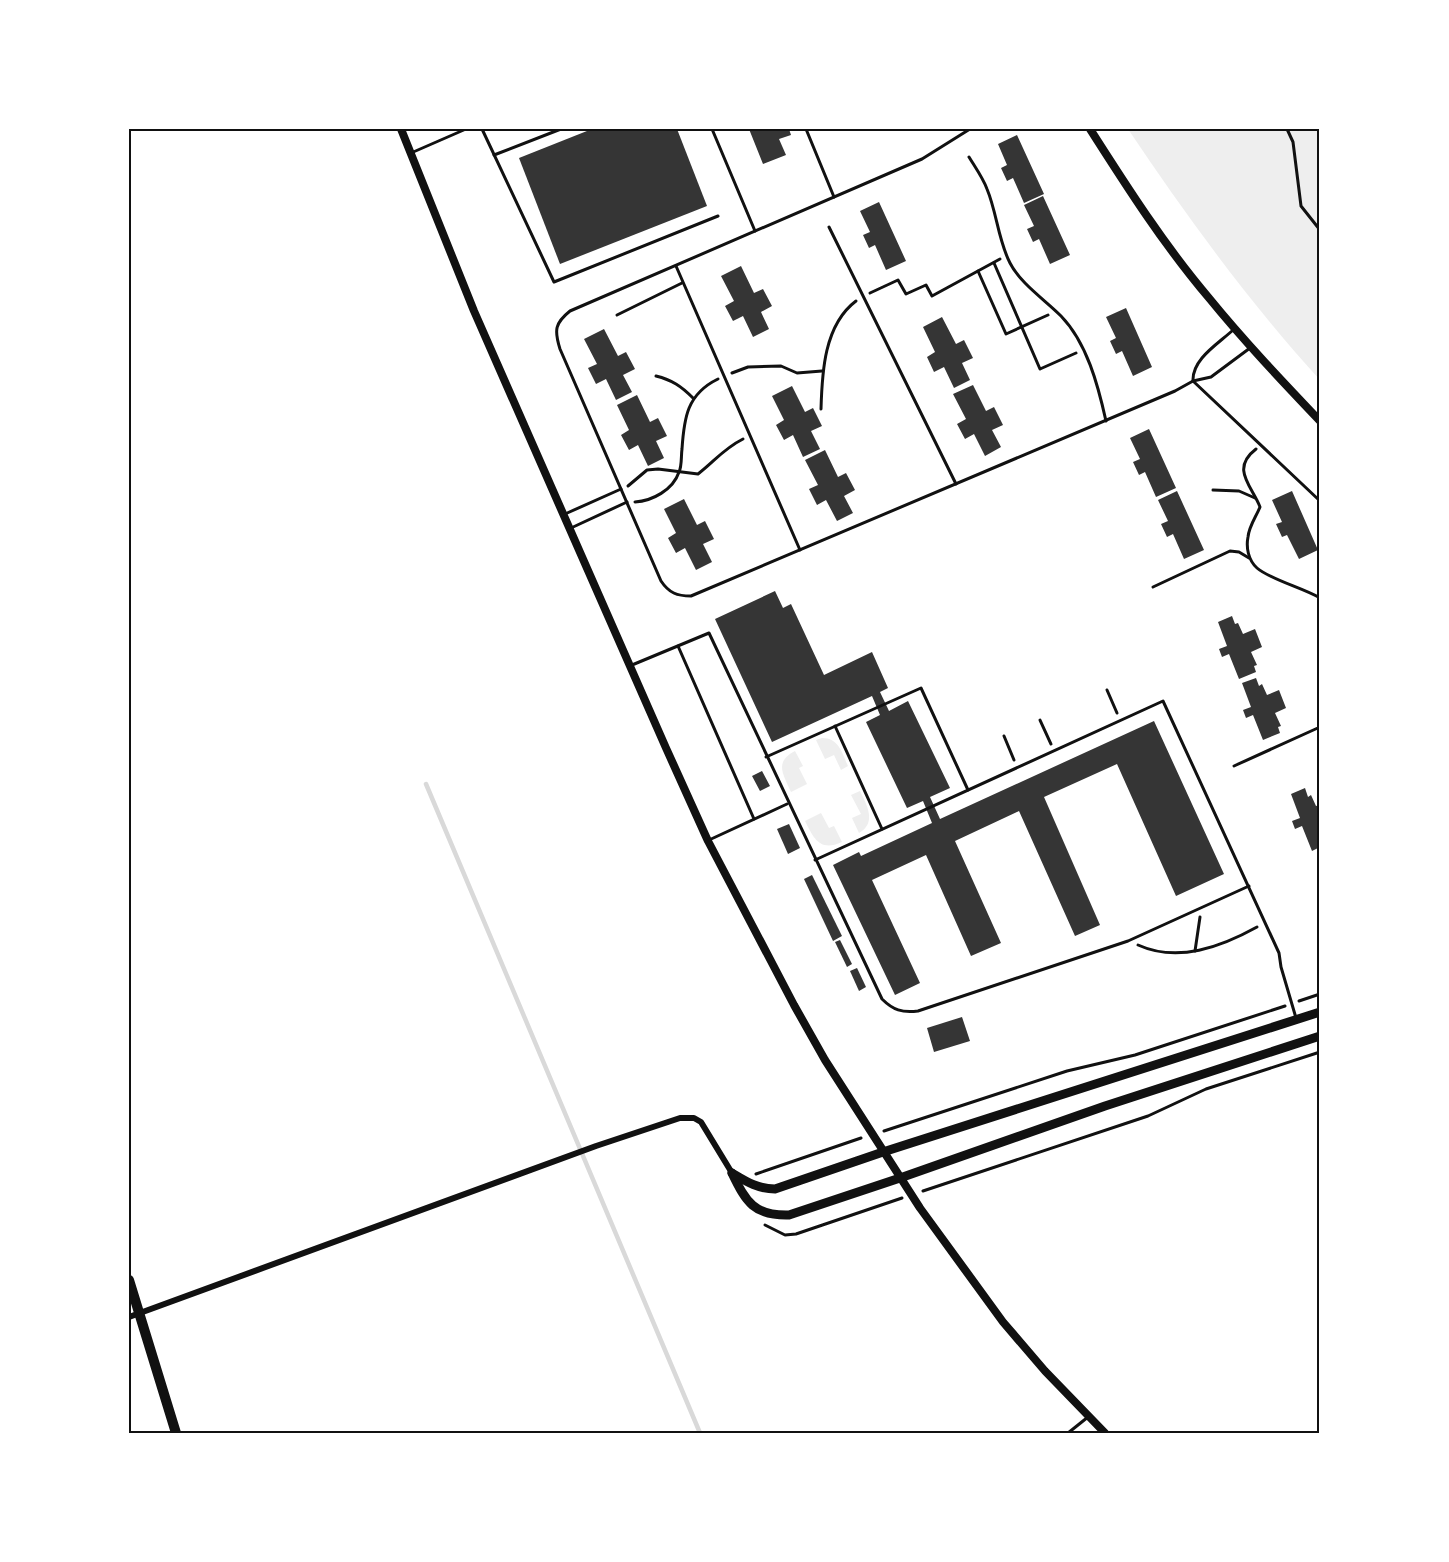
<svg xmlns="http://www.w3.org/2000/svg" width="1449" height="1562" viewBox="0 0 1449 1562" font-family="'Alegreya Sans',sans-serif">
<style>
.green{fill:#eee}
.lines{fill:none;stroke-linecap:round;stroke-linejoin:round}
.stream{stroke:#d9d9d9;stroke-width:4.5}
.building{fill:#353535}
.path{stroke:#111;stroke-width:3}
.service{stroke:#111;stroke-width:3}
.minor{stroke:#111;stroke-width:6}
.tertiary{stroke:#111;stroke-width:8}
.secondary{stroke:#111;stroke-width:9}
.trunk{stroke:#111;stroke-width:10}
.neatline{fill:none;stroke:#111;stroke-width:2}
</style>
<rect width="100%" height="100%" fill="#fff"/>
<g class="green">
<path d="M1128 129H1320V380C1249 302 1187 217 1128 129Z"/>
<path d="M822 738C839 738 842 753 848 766L841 770 834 755 825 759 816 740Z"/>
<path d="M795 751 803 766 799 768 807 784 791 792C783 774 774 762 795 751Z"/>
<path d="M860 791C867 805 877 823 859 833L852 818 861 814 851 795Z"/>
<path d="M821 813 829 828 834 826 842 842C820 852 814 839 805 821Z"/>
</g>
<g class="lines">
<polyline class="stream" points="426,784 700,1433"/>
</g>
<g class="building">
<polygon points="592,129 677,129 707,206 560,264 519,158"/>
<polygon points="749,129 789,129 791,135 779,139 786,155 763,164"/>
<polygon points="1017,135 1044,194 1024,203 1013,178 1007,181 1001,168 1007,165 998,144"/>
<polygon points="1043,196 1070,255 1050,264 1039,239 1033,242 1027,229 1034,226 1024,205"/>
<polygon points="879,202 906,261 886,270 875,245 869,248 863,235 870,232 860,211"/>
<polygon points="741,266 754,293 763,289 772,306 761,312 769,329 753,337 743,316 733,321 725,306 734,301 721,276"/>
<polygon points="1126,308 1152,367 1133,376 1122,351 1116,354 1110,341 1116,338 1106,317"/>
<polygon points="942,317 956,344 964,340 973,358 962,363 970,380 954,388 944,367 934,372 927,357 935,352 923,327"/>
<polygon points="604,329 618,356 626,352 635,369 623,375 632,392 616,400 606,379 596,384 588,368 597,364 584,339"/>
<polygon points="973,385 986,411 994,407 1003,425 992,430 1001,447 985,456 974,434 965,439 957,424 966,419 953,394"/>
<polygon points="792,386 805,412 813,408 822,426 811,431 820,449 803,457 793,435 784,440 776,425 784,420 772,396"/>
<polygon points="637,395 650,422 658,418 667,436 656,441 664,458 648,466 638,445 629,450 621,435 629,430 617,405"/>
<polygon points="1149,429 1176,488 1156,497 1145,472 1139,475 1133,462 1140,459 1130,438"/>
<polygon points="825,450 838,477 846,473 855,490 844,496 853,513 837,521 826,500 817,505 809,489 818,485 805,460"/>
<polygon points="1177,491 1204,550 1184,559 1173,534 1167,537 1161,524 1168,521 1158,500"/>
<polygon points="1292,491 1318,550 1299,559 1287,535 1282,537 1276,524 1282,522 1272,500"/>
<polygon points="684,499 697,525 705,521 714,539 703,544 712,562 696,570 685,548 676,553 668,538 676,533 664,509"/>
<polygon points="775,591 783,608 791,604 824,675 872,652 888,688 880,692 889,711 908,701 950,788 930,797 940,819 1154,721 1224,874 1176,896 1117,764 1044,797 1100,925 1075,936 1019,811 955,841 1001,943 971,956 926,855 872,880 920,983 895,995 833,865 859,852 861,856 932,823 923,801 907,808 866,722 880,715 872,696 772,742 715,619"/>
<polygon points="1232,616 1235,624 1238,623 1243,634 1255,629 1262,647 1251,652 1257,665 1254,666 1256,672 1239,679 1229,654 1222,657 1219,649 1227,646 1218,622"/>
<polygon points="1256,678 1259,686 1262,684 1267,695 1279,690 1286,708 1275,713 1281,726 1278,727 1280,733 1263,740 1253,715 1246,718 1243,710 1251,707 1242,683"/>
<polygon points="762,771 770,786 760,791 752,776"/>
<polygon points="1305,788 1308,797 1311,795 1316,806 1320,805 1320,847 1312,851 1302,826 1295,829 1292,821 1300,818 1291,794"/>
<polygon points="789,824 800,848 788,854 777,829"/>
<polygon points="812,875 842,936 833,941 804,879"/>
<polygon points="840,940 852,964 847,967 835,942"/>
<polygon points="857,968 866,987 859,991 850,971"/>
<polygon points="962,1017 970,1041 934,1052 927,1028"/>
</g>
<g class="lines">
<g class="path">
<polyline points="1287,129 1293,142 1301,206 1320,230"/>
<polyline points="994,263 1040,369 1076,353"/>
<polyline points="978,271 1006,334 1048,315"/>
<polyline points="870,293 898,280 906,294 926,285 932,296 1000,259"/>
<polyline points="732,373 748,367 781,366 797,373 822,371"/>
<path d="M656 376C672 380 681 386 693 398"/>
<path d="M821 409C822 373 824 325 856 301"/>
<path d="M1256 449C1230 469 1252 486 1260 507 1256 517 1249 526 1248 537 1246 547 1248 560 1257 568 1269 579 1303 588 1320 598"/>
<path d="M628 486 647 470 658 469 698 474C715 461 723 449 743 439"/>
<polyline points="1213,490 1239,491 1255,498"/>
<path d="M635 502C652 501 673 490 679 472 682 466 681 456 682 449 684 418 687 394 718 379"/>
<polyline points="1153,587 1230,551 1239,552 1249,558"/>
<polyline points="1107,690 1117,713"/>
<polyline points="1040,720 1051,744"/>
<polyline points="1004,736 1014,760"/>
<polyline points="1234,766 1320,727"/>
<path d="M1138 945C1178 963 1221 947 1257 927"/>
<polyline points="1195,951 1200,917"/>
<polyline points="1299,1001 1320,994"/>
<polyline points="884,1131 1067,1071 1135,1055 1285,1006"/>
<polyline points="756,1174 861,1138"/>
<polyline points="923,1191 1148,1116 1206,1089 1320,1052"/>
<polyline points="765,1225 785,1235 796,1234 902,1198"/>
</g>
<g class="service">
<polyline points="482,129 554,282 718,216"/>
<polyline points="712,129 755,231"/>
<polyline points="806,129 834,197"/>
<path d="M970 129 922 159 570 311C555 323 554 330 560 349L661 581C669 593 677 596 691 596L1175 391 1193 381 1211 377 1250 348"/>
<polyline points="411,153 466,129"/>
<polyline points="494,155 561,129"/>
<path d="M969 157C975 167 983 178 987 189 997 213 998 240 1010 263 1020 283 1045 300 1061 316 1087 343 1098 385 1106 421"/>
<polyline points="829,227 956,484"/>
<polyline points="676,266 800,550"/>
<polyline points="617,315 682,283"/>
<path d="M1233 330C1218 344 1192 359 1193 381L1320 501"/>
<polyline points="565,514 621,489"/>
<polyline points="571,528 627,502"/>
<polyline points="678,646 754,819"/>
<path d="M632 665 709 633 882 999C893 1010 902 1013 918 1011L1128 941 1249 886"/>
<polyline points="835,726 882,829"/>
<polyline points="766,757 921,688 968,790"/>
<polyline points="709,840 787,804"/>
<polyline points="815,860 1163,701 1279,953 1281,967 1296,1018"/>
<polyline points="1068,1433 1088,1417"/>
</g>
<polyline class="minor" points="129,1317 596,1146 680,1118 694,1118 701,1122 732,1173"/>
<g class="tertiary">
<polyline points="401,129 474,311 666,748 708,841 794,1005 825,1060 920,1208 1003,1322 1045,1371 1105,1433"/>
<path d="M1090 129C1127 187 1164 245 1209 298 1244 341 1282 381 1320 421"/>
</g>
<g class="secondary">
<path d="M732 1173C746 1202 754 1216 789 1215L900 1178 1105 1106 1320 1036"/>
<path d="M732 1173C747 1182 758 1189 775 1189L883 1152 1320 1012"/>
</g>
<polyline class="trunk" points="129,1280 176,1433"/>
</g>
<rect width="1449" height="1562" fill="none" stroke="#ffffff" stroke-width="261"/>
<rect x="130" y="130" width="1188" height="1302" class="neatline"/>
</svg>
